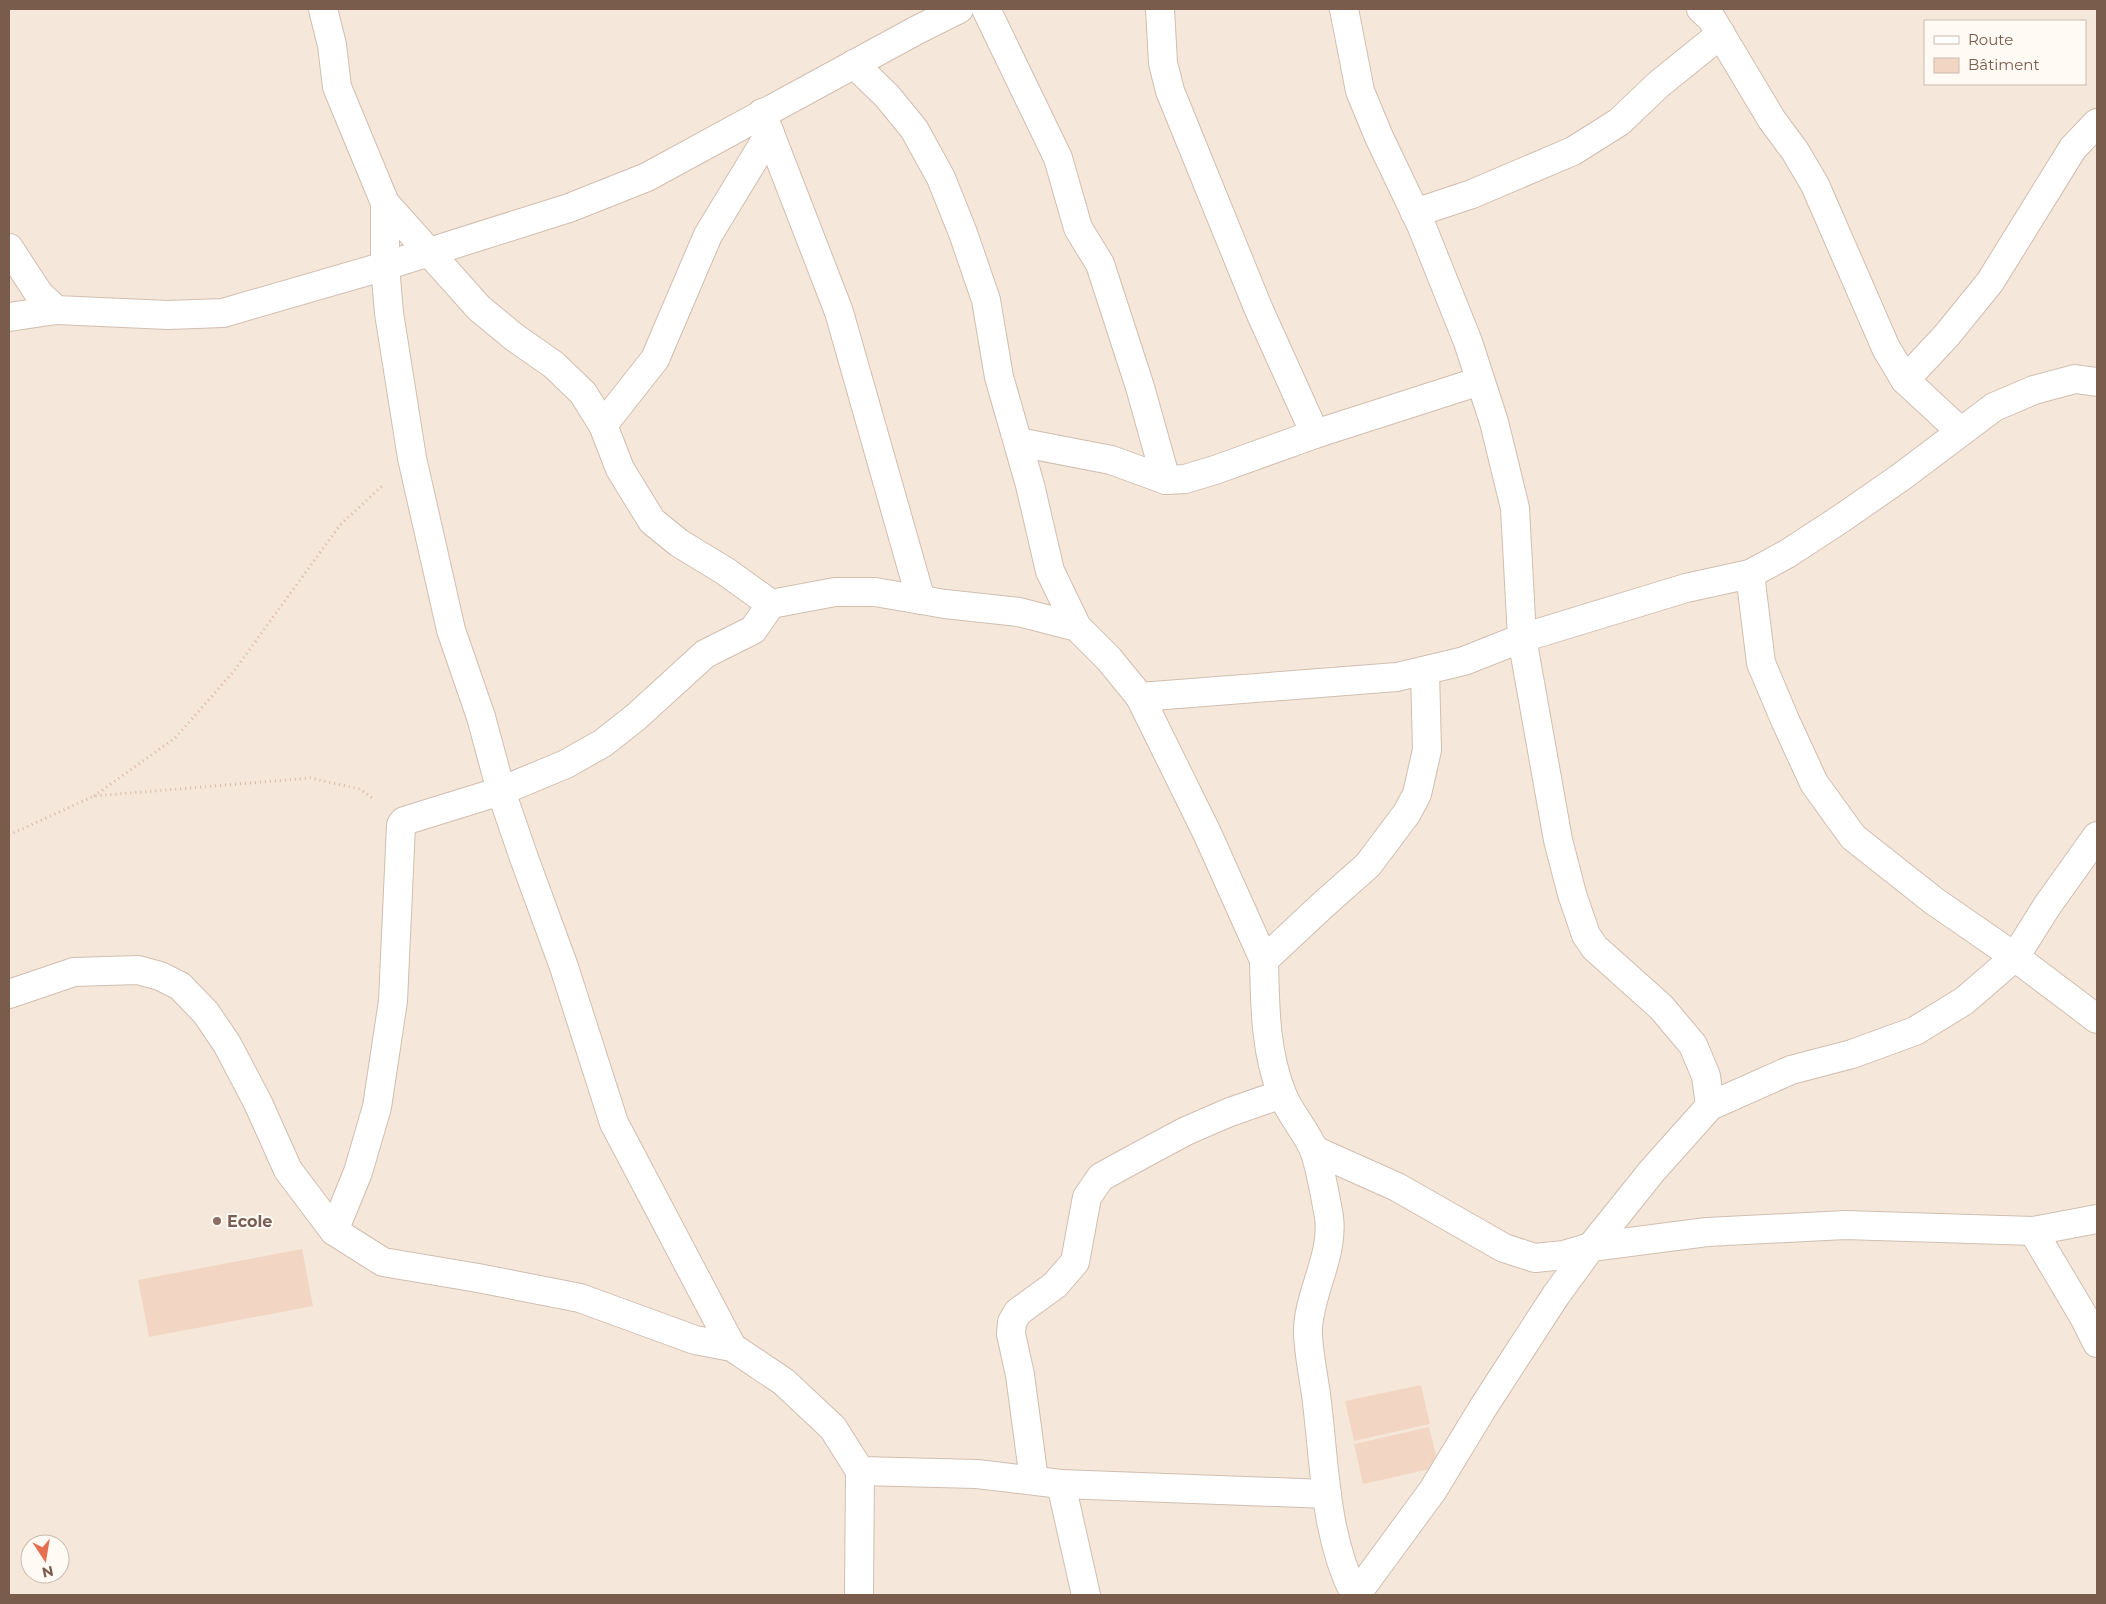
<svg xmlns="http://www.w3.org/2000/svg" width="2106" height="1604" viewBox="0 0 2106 1604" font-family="Montserrat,sans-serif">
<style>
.residential{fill:#f5e8da;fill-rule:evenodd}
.building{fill:#f3d5c3}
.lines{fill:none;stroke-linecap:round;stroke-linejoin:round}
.minor-casing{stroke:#d1beb0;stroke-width:30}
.path{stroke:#d9b8a5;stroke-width:3;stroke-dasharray:1 4;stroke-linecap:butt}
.minor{stroke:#fff;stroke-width:28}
.education-dot{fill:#8d6e63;stroke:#fffaf3;stroke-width:2}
.labels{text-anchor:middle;stroke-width:4;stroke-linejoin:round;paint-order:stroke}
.education-label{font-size:16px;font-weight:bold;fill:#785e54;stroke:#fffaf3;text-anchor:start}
</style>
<rect width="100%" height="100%" fill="#fdf6ec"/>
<path class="residential" d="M9 9H2097V1595H9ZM1925 21H2085V84H1925ZM30 1544H60V1574H30Z"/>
<g class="building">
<polygon points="302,1249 313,1306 149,1337 138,1280"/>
<polygon points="1421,1385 1430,1424 1354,1441 1345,1401"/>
<polygon points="1429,1427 1439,1467 1363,1484 1354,1444"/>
</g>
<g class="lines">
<defs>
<g id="minor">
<polyline points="323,9 332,45 337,87 385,203 385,266 389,313 412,458 451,630 481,717 501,791 524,858 564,967 614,1123 732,1347"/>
<polyline points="986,9 1058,158 1078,228 1100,264 1140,387 1166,480"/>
<polyline points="1160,9 1163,63 1170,91 1259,310 1315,434 1480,381"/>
<polyline points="1344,9 1360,91 1379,137 1422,227 1468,342 1494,422 1515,508 1522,638 1558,840 1572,894 1586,935 1595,948 1661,1007 1693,1045 1706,1076 1710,1106"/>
<polyline points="1701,9 1711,18 1772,120 1795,151 1815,185 1886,348 1905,380 1960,431"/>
<polyline points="854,64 887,96 914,129 941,178 963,233 986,300 999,377 1030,485 1050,571 1077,627"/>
<polyline points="762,113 839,312 921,600"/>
<polyline points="385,203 479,308 514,337 554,365 583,393 603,425 620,469 652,521 679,543 725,571 771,604"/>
<polyline points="1415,213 1472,194 1573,151 1619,122 1659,84 1721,34"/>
<polyline points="9,248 39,294 56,310 168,315 223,313 385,266 569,208 647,177 917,30 959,9"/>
<polyline points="9,317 56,310"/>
<polyline points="1905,380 1947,335 1990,282 2073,148 2097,123"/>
<polyline points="603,425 655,359 708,235 770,133"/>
<polyline points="1018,442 1111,460 1166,480 1185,479 1215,470 1315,434"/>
<polyline points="1750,574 1761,663 1785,720 1814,783 1853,837 1934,901 2015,957 2097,1019"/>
<polyline points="1140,697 1207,833 1264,960"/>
<polyline points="9,994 74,972 138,970 160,976 180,986 206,1013 227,1044 258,1103 288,1170 334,1231 383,1262 478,1278 580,1298 695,1340 732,1347 784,1382 833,1428 860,1471 859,1595"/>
<polyline points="1314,1150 1397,1187 1504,1248 1535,1258 1564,1255 1591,1247 1652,1171 1710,1106 1791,1070 1852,1054 1915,1031 1964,1001 2015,957 2047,906 2097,836"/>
<polyline points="334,1231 358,1172 377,1107 393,1001 401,825 404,821 501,791 566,764 603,743 636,717 705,654 753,630 771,604 835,592 875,592 945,604 1019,612 1077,627 1109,659 1140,697 1397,677 1464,661 1522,638 1686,588 1750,574 1787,554 1842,518 1901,477 1994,407 2034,390 2075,379 2097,382"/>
<polyline points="2033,1231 2084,1317 2097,1343"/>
<polyline points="860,1471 977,1474 1061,1484 1327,1494"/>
<polyline points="1034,1480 1020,1375 1011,1334 1012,1322 1018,1312 1055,1285 1075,1262 1087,1197 1101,1177 1143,1154 1186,1131 1230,1112 1282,1094"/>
<polyline points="1061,1484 1086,1595"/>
<path d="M1355 1595C1325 1536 1325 1468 1317 1403 1315 1382 1307 1348 1308 1328 1310 1291 1334 1255 1329 1217 1326 1200 1320 1166 1314 1150 1306 1131 1290 1114 1282 1094 1265 1051 1265 1006 1264 960L1324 904 1368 865 1407 813 1417 794 1427 750 1425 671"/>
<polyline points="1356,1595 1433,1490 1484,1406 1556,1295 1591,1247 1707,1232 1845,1225 2033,1231 2097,1219"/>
</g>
</defs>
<use href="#minor" class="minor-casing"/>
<g class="path">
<polyline points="94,796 175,738 234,671 340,525 382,486"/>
<polyline points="9,835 94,796 310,778 360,789 375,800"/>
</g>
<use href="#minor" class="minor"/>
</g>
<circle class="education-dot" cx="217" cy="1221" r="5"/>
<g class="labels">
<g class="education-label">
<text x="227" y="1227">Ecole</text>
</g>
</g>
<rect width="2106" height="1604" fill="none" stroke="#7a5c4d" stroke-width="20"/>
<rect x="1924" y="20" width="162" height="65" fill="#fffaf3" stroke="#cabbb1"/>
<rect x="1934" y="36" width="25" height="8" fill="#ffffff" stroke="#cabbb1"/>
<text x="1968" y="45" font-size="15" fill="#7a5c4d">Route</text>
<rect x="1934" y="58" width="25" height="15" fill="#f3d5c3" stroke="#cabbb1"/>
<text x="1968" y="70" font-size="15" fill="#7a5c4d">Bâtiment</text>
<g transform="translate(45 1559) rotate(168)"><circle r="24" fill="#fffaf3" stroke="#cabbb1"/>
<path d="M0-4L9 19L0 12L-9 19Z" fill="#e76f51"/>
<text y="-8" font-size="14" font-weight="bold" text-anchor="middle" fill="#7a5c4d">N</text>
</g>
</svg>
